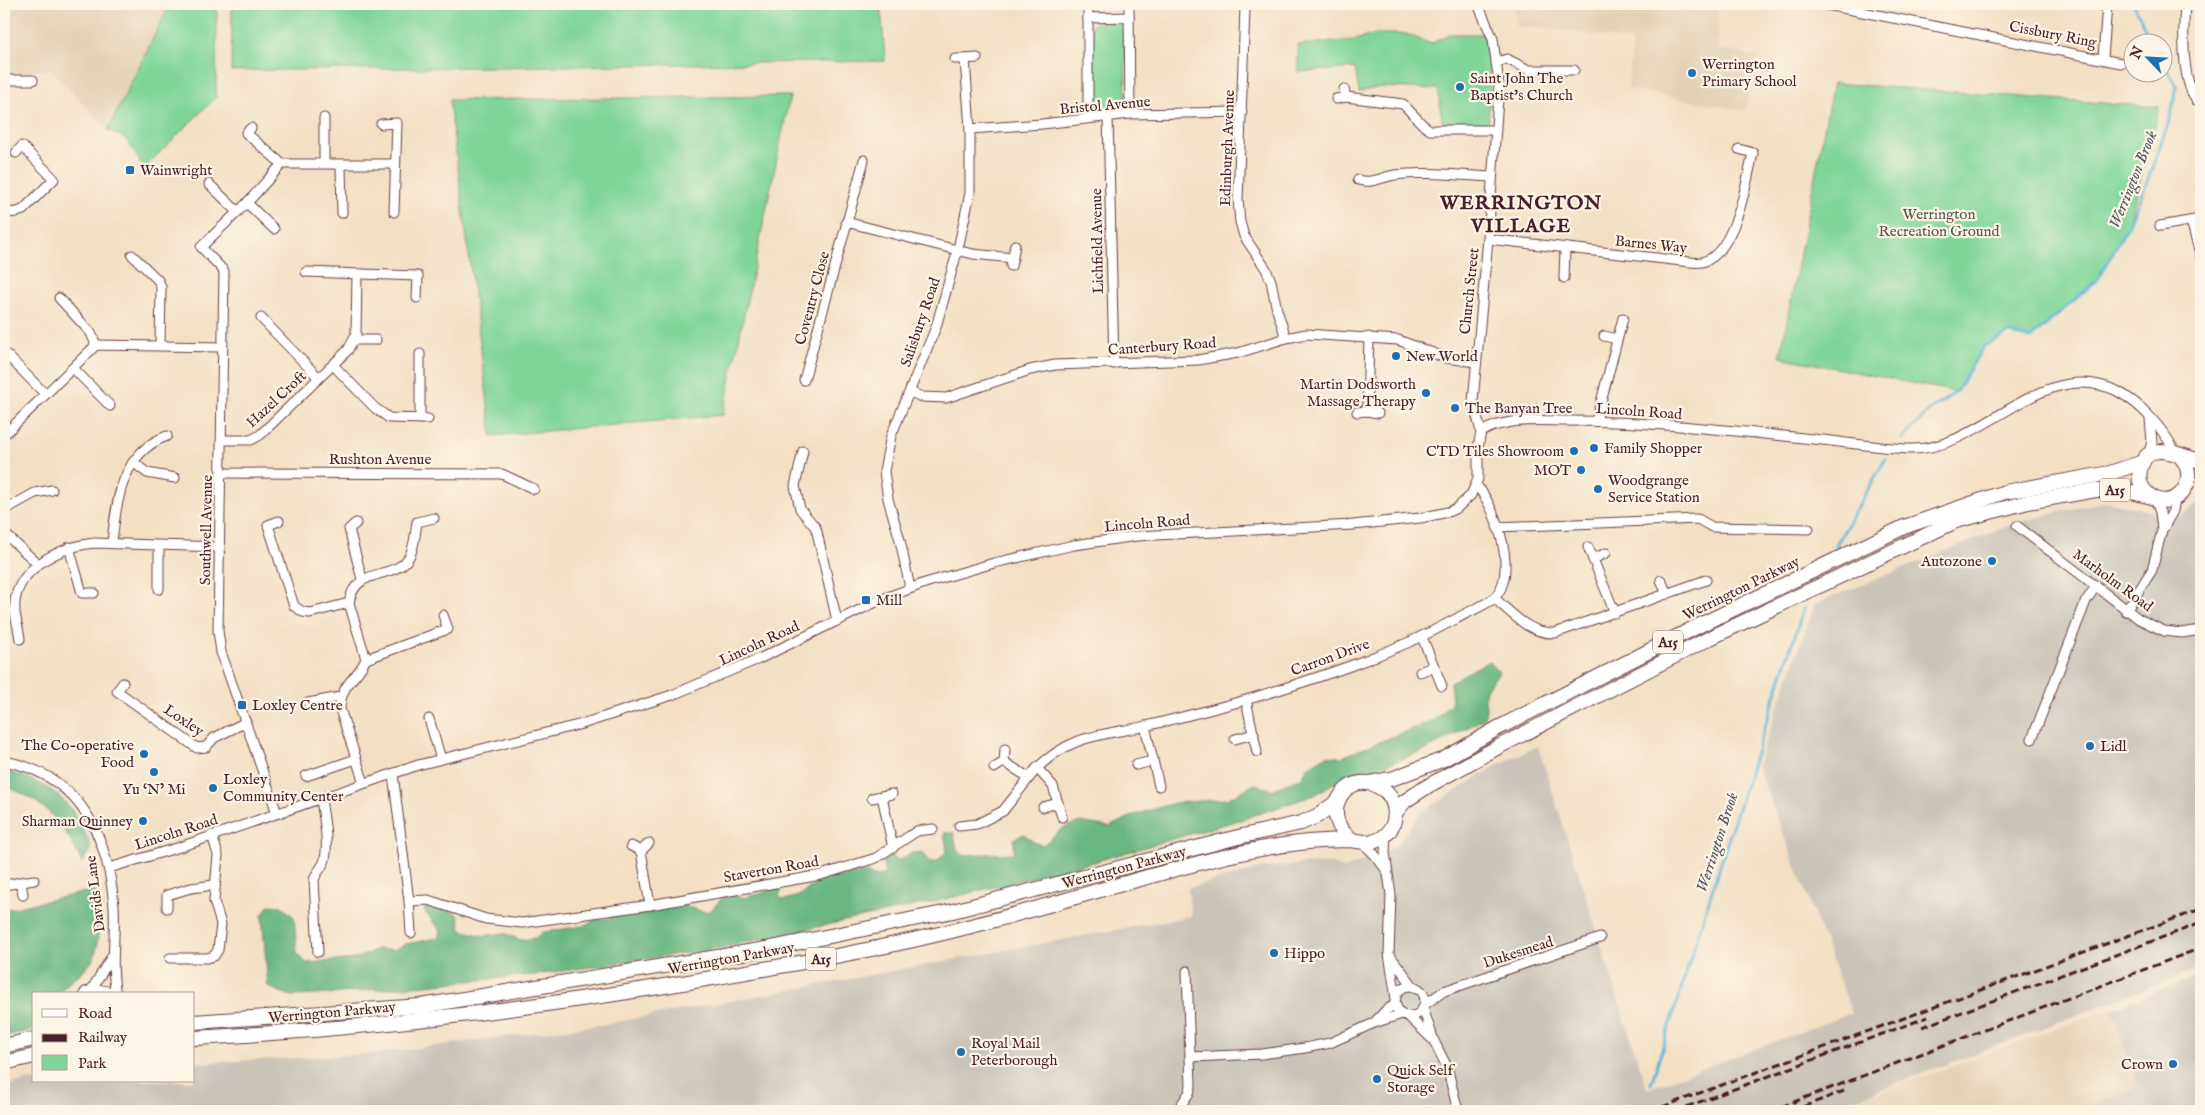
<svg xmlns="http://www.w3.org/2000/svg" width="2205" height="1115" viewBox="0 0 2205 1115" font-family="'IM FELL English',serif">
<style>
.built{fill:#e3d2b4}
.industrial{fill:#c9c3b8}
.green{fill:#7fd598;stroke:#647a62}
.forest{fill:#67b680;stroke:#586a56}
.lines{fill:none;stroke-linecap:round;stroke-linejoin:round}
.stream{stroke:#57b5d5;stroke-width:3}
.minor-casing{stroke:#633c42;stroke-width:11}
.highway-casing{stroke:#633c42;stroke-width:16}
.minor{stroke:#fff;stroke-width:9}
.highway{stroke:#fff;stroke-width:14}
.rail{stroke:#4a1f2b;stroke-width:3;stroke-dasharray:8 4;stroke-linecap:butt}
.poi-dot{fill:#1f6fb2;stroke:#fcf5e5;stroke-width:2}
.labels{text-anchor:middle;stroke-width:4.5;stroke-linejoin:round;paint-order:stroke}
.shield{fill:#fcf5e5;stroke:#7f5f63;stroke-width:1}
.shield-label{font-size:14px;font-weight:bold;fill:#4a1f2b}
.street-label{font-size:15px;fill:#4a1f2b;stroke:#fcf5e5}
.poi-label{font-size:15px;fill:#4a1f2b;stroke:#fcf5e5;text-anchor:start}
.park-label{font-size:15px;fill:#5a564c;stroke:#fcf5e5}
.water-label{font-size:16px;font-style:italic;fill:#4f5466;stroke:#fcf5e5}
.district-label{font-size:20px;font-weight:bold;letter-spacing:1px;fill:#4a1f2b;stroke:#fcf5e5}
</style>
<rect width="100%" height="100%" fill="#fcf5e5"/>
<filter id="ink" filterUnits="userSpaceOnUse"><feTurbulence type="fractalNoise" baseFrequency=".02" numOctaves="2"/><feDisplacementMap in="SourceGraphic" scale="10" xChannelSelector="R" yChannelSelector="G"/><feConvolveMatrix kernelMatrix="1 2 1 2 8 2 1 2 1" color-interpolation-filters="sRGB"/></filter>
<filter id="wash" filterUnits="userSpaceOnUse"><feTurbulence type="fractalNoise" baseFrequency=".0096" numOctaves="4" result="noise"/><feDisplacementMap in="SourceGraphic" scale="20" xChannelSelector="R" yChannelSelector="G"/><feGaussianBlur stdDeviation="1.12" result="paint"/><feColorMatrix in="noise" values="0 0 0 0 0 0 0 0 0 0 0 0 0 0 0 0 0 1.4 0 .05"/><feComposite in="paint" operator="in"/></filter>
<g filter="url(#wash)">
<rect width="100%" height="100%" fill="#f3e0c4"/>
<g class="built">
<polygon points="16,4 170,4 108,130 50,69 8,76 5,27"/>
<polygon points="1514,4 1717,4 1719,49 1758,57 1745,111 1628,89 1632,41 1539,27 1517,27"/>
<polygon points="2111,1009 2138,1086 2093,1105 2095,1111 1828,1111"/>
</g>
<g class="industrial">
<polygon points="2107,501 2177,518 2201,502 2201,968 1824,1111 4,1111 4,1086 34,1079 34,1081 194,1081 194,1063 371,1054 606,1024 1191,916 1188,888 1263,868 1314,863 1331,864 1345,869 1396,846 1420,813 1499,764 1538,746 1647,1089 1852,1013 1757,765 1815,604 2018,522"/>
<polygon points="2201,975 2201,1111 2095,1111 2093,1105 2138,1086 2111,1009"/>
</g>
<g class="green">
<polygon points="170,4 217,4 216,97 144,168 127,140 108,130"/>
<polygon points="232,4 881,4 885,61 231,71"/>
<polygon points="1120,22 1125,28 1126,103 1120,108 1101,109 1092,102 1092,25 1097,23"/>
<path d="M1375 34H1406L1431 44 1449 34H1485C1490 65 1490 94 1488 125L1443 126 1438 89 1381 87 1359 92 1355 68 1298 72V45L1355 40Z"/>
<polygon points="1833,83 2159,107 2129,224 2097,280 2030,339 2010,333 1984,346 1956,392 1780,357"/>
<polygon points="790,96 723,415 492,436 449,100"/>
</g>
<g class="forest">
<path d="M1489 661 1499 672C1495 679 1486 686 1485 694 1484 705 1489 707 1483 719L1428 749 1389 764 1348 774 1315 795 1243 819 1090 863 938 901 719 948 543 974 317 995 291 996 268 987 262 915 269 905 282 906 294 917 297 953 306 963 355 959 377 949 393 950 406 944 438 938 441 931 425 912V906C439 903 448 908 459 916L461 930 484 936 504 933 520 940 535 938 543 932 583 926 596 919H607L618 913 680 905 704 912 710 911 724 896 736 894 744 898C755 893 763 896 772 888L782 890 779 897 784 900 799 896 819 881 862 872 877 877 885 874 883 861 891 856 899 860 912 853 923 852 928 861 936 862 947 851 944 833H954L957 850 962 855 1014 853V839L1024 834 1035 843 1043 845 1063 828 1080 822 1109 827 1134 815 1174 803 1227 799 1255 784 1272 790 1301 778 1309 766 1326 756 1342 757 1434 720 1452 702 1450 682Z"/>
<path d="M4 770C52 785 72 798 91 847L82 863C67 828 42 796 4 787Z"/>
<path d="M95 890C97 906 102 947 92 961 84 973 68 981 58 994H34V1030L4 1036V910Z"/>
</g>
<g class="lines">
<g class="stream">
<polyline points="2134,4 2151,42"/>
<polyline points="1902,439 1930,410 1956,392 1984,346 2010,333 2030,339 2097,280 2129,224 2147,182 2171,115 2177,86 2162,62"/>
<polyline points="1836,545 1886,458"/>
<polyline points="1651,1084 1733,824 1804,608"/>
</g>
</g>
</g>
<g filter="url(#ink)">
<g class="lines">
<defs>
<g id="minor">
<polyline points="1822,4 2121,63"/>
<path d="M2185 4C2183 32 2181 77 2196 100L2201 102"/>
<polyline points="1129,8 1130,114"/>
<polyline points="1245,8 1238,200 1240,222 1244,236 1266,269 1271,281 1277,310 1286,338"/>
<polyline points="1088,9 1088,118"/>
<polyline points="1088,18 1129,17"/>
<polyline points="2103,58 2107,4"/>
<polyline points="965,59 977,58"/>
<polyline points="1497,62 1507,59 1529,70 1574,70"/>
<polyline points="4,80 33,80"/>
<polyline points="1344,89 1346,97 1403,104 1423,125 1430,130 1496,130"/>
<polyline points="1336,99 1346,97"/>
<polyline points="1108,117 1114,364"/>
<polyline points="324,118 324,163"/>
<polyline points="381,124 397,123 394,212"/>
<polyline points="251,128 246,133 282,164"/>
<polyline points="970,129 1042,124 1130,114 1242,112"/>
<polyline points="341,165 342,213"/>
<path d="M1358 180C1373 184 1381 177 1395 175 1427 171 1460 176 1492 177"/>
<polyline points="209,184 237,211"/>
<polyline points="247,203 274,229"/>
<polyline points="4,213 17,212 23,210 54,179 22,146 16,153"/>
<polyline points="2191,221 2201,257"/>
<polyline points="846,222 973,254 1013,258"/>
<polyline points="2160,226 2201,219"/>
<path d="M1488 239 1682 261C1688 262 1696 263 1702 262 1735 255 1747 180 1753 153L1739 149"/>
<polyline points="132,255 158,280 161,287 160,345"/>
<polyline points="1011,266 1015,245"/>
<polyline points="306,272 418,276 417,298"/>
<polyline points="1564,278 1565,249"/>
<polyline points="59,298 91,333 96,345"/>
<polyline points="261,318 319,378"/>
<polyline points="1604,336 1617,339"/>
<polyline points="354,340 376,340"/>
<polyline points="420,354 420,419"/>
<polyline points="7,355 45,394"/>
<polyline points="333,365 375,408 389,418 428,419"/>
<polyline points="73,368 110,406"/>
<polyline points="804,380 864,160"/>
<polyline points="910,392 922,397 946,398 1030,370 1055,365 1198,360 1238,353 1286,338 1306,334 1398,340 1446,358 1476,362"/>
<polyline points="1367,411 1369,337"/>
<polyline points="1357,412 1367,411 1378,413"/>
<polyline points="1596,421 1623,318"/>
<path d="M1481 432C1508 417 1538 421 1569 421 1648 421 1734 431 1813 439 1845 442 1878 448 1911 449 1984 450 2041 355 2117 391 2142 404 2163 429 2176 453"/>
<polyline points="4,435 96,345 222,347"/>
<polyline points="222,440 251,440 260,435 348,350 356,334 357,274"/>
<polyline points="803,451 795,486 800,509 816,528 837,621"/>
<polyline points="2148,456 2152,442 2150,419"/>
<polyline points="133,462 147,473 175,478"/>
<polyline points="221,473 502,474 534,489"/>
<polyline points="2155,499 2160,512 2162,529"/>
<polyline points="4,510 35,493 52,490"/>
<polyline points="279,521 268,525 294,606 303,612 310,613 349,603"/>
<polyline points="356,523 349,529 362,579"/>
<polyline points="2017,526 2139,619 2164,631 2182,633 2201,630"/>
<polyline points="1497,527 1698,519 1712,527 1809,529"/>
<polyline points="4,533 38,564"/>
<path d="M112 543C116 501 122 452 167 436"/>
<polyline points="69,547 82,593 94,593"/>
<polyline points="1588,547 1615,613"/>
<polyline points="1593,559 1606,553"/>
<polyline points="1661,580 1667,594"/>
<polyline points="910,588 900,540 888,499 884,471 891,436 936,327 958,249 970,193 970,129 965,59 955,59"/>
<polyline points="159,589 159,546"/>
<path d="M1494 598C1513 614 1529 634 1555 633L1706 580"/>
<polyline points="2126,611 2152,570 2162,530 2173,511 2175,498"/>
<polyline points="1422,637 1442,686"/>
<path d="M20 639C19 630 16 622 15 612 11 570 59 547 94 543L220 547"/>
<polyline points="366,659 448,629 443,615"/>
<polyline points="1420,672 1434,666"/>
<polyline points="123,683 117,691 197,748 206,747 214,738 246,722"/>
<polyline points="308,703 340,697"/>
<polyline points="429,719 441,759"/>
<polyline points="1145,726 1159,786"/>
<polyline points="1235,739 1254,734"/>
<polyline points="2032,739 2086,601 2096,586"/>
<path d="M1257 752 1246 700C1318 678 1390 655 1456 619 1467 612 1482 607 1493 599 1520 576 1496 507 1477 486"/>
<path d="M4 761C80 775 108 835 114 906 116 936 110 965 116 994"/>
<polyline points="1004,762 1028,777"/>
<polyline points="1136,765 1153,761"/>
<polyline points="994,768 1004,762 1005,749"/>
<polyline points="393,774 409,901 411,933"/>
<polyline points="306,776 356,759"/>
<path d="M364 783 340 709C341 682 356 681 366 659L349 603C355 565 395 581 409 557 415 547 415 533 417 522L434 518"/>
<polyline points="882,796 893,848"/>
<polyline points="872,798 892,794"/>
<polyline points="1043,807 1058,803"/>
<polyline points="277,813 221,652 218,631 224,271 201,247 247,203 282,164 395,164"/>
<path d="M1062 817 1053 786 1037 768C1073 734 1100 736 1146 726 1179 718 1213 709 1246 700"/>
<polyline points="959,826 977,824 1003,811 1037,768"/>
<polyline points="1386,834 1385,852 1391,895 1389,954 1396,998"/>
<polyline points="1363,843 1375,855 1387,871"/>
<polyline points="631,846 641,851 649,843"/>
<polyline points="641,851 650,905"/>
<polyline points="109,868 180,847 418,765 582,724 672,695 761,658 880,600 925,583 994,563 1074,545 1137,536 1353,525 1420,518 1448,512 1457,508 1471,495 1478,479 1478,447 1481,432 1473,401 1488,239 1499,84 1493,39 1478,4"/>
<polyline points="21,882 23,895"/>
<polyline points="4,885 34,880"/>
<polyline points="409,901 428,900 486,919 522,923 650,905 821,875 876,858 917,831 933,829"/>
<polyline points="167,908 167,895 191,888 214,885"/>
<path d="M318 952 314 880C316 872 324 866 325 859 329 839 323 817 321 798"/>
<polyline points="1391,957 1414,987"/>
<polyline points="170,958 207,958 214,956 218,950 221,924 214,901 218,855 212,835"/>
<circle cx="1410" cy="1001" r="15"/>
<polyline points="90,992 112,956"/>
<polyline points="1424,1005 1444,991 1600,938"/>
<polyline points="1423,1008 1434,1041 1447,1067 1458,1111"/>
<polyline points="1408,1016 1432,1039"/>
<polyline points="1374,1023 1386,1010 1396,1004"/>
<polyline points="1190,1057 1262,1054 1305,1048 1330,1043 1374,1023 1402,1014"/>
<polyline points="1177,1111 1189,1093 1191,1086 1187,971"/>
</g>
<g id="highway">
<path d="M2179 455C2204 480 2173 516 2148 494 2141 488 2138 479 2140 470 2147 436 2181 457 2201 461"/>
<polyline points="1369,783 1394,778 1444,759 1498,728 1700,625 1904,527 2005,492 2110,473 2143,462"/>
<polyline points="1395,813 1405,801 1428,786 1500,746 1710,638 1956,521 2028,502 2096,490 2123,490 2152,497"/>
<polyline points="87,994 99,992 110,994"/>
<polyline points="194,1022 421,1006 766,949 953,911 1238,837 1301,823 1317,816 1338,801"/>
<path d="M194 1038C368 1029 540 1008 712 978 800 963 888 948 975 925 1028 912 1080 895 1133 881 1191 865 1248 848 1308 842 1321 841 1335 840 1349 840 1361 841 1371 845 1382 838 1400 826 1399 797 1379 787 1344 768 1317 818 1353 840"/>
<polyline points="4,1046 34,1039"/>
<polyline points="4,1063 34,1056"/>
</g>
</defs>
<use href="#minor" class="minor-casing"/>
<use href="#highway" class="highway-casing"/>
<use href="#minor" class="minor"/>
<use href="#highway" class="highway"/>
<g class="rail">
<polyline points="1922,1027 2201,923"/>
<polyline points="1651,1111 2201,909"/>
<polyline points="1675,1111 1928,1017"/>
<polyline points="1770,1111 2201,948"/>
<polyline points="1792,1111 1844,1091"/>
</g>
</g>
</g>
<g class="poi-dot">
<circle cx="1692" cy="73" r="5"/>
<circle cx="1460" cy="87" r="5"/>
<rect x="125" y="165" width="10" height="10" rx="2.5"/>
<circle cx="1396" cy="356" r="5"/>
<circle cx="1426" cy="393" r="5"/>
<circle cx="1455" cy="408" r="5"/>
<circle cx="1594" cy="448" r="5"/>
<circle cx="1574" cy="451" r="5"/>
<circle cx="1581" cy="470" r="5"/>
<circle cx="1598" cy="489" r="5"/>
<circle cx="1992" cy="561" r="5"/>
<rect x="861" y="595" width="10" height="10" rx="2.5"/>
<rect x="237" y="700" width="10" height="10" rx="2.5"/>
<circle cx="2090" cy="746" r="5"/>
<circle cx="144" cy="754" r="5"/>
<circle cx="154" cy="772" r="5"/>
<circle cx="213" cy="788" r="5"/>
<circle cx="143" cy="821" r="5"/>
<circle cx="1274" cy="953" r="5"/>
<circle cx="961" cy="1052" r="5"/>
<circle cx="2173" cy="1064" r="5"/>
<circle cx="1377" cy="1079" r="5"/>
</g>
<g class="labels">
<g class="shield">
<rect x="2100" y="478.5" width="30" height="23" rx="4"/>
<rect x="1653" y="630.5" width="30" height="23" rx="4"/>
<rect x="806" y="947.5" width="30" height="23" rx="4"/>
</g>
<g class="shield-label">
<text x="2115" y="495">A15</text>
<text x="1668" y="647">A15</text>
<text x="821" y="964">A15</text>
</g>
<g class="street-label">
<text transform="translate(2053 34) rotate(11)" y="5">Cissbury Ring</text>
<text transform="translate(1105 105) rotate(-5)" y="5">Bristol Avenue</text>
<text transform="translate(1227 148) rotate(-88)" y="5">Edinburgh Avenue</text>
<text transform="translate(1097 241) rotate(-91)" y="5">Lichfield Avenue</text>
<text transform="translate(1651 244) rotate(6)" y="5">Barnes Way</text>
<text transform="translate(1469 291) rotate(-84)" y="5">Church Street</text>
<text transform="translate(812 298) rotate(-75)" y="5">Coventry Close</text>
<text transform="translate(920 322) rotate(-71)" y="5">Salisbury Road</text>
<text transform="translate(1162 346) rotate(-4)" y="5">Canterbury Road</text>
<text transform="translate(276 399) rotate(-43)" y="5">Hazel Croft</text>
<text transform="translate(1639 411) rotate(4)" y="5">Lincoln Road</text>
<text x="380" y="464">Rushton Avenue</text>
<text transform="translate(1147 523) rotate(-5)" y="5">Lincoln Road</text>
<text transform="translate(206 530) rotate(-89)" y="5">Southwell Avenue</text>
<text transform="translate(2113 580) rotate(36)" y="5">Marholm Road</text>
<text transform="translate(1741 588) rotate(-26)" y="5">Werrington Parkway</text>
<text transform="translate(759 643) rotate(-25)" y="5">Lincoln Road</text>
<text transform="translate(1330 657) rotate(-20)" y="5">Carron Drive</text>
<text transform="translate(184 720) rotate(34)" y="5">Loxley</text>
<text transform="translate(176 832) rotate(-18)" y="5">Lincoln Road</text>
<text transform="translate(1124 867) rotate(-15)" y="5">Werrington Parkway</text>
<text transform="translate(771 869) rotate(-10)" y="5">Staverton Road</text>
<text transform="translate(95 894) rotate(-97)" y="5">Davids Lane</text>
<text transform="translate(1518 952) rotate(-18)" y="5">Dukesmead</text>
<text transform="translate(731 958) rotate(-10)" y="5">Werrington Parkway</text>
<text transform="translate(332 1012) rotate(-5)" y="5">Werrington Parkway</text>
</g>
<g class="poi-label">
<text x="1702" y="69">Werrington<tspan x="1702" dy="17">Primary School</tspan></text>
<text x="1470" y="83">Saint John The<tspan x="1470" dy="17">Baptist's Church</tspan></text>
<text x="140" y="175">Wainwright</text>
<text x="1406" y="361">New World</text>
<text x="1416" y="389" text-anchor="end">Martin Dodsworth<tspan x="1416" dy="17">Massage Therapy</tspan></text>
<text x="1465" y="413">The Banyan Tree</text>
<text x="1604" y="453">Family Shopper</text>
<text x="1564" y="456" text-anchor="end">CTD Tiles Showroom</text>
<text x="1571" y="475" text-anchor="end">MOT</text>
<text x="1608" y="485">Woodgrange<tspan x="1608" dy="17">Service Station</tspan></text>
<text x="1982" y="566" text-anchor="end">Autozone</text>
<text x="876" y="605">Mill</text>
<text x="252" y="710">Loxley Centre</text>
<text x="134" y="750" text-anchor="end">The Co-operative<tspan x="134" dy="17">Food</tspan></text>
<text x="2100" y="751">Lidl</text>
<text x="223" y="784">Loxley<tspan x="223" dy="17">Community Center</tspan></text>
<text x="154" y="794" text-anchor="middle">Yu ‘N’ Mi</text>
<text x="133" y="826" text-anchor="end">Sharman Quinney</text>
<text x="1284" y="958">Hippo</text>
<text x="971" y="1048">Royal Mail<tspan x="971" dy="17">Peterborough</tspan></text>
<text x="2163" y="1069" text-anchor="end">Crown</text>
<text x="1387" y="1075">Quick Self<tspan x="1387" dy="17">Storage</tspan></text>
</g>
<g class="park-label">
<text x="1939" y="219">Werrington<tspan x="1939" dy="17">Recreation Ground</tspan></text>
</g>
<g class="water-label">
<text transform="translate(2132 179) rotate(-68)" y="6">Werrington Brook</text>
<text transform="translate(1716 842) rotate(-72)" y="6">Werrington Brook</text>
</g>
<g class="district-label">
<text x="1521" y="209">WERRINGTON<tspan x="1521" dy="23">VILLAGE</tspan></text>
</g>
</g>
<rect width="2205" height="1115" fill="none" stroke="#fcf5e5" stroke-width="20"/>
<rect x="32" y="992" width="162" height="90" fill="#fcf5e5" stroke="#b59f9b"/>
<rect x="42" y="1009" width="25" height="8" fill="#ffffff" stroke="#b59f9b"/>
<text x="78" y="1018" font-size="15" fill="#4a1f2b">Road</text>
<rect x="42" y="1034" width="25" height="8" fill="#4a1f2b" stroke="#b59f9b"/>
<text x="78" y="1042" font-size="15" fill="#4a1f2b">Railway</text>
<rect x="42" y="1055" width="25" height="15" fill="#7fd598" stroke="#b59f9b"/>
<text x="78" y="1068" font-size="15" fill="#4a1f2b">Park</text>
<g transform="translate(2148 58) rotate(295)"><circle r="24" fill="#fcf5e5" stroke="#b59f9b"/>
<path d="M0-4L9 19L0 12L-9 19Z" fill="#1f6fb2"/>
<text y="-8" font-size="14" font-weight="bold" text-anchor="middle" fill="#4a1f2b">N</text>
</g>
</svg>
